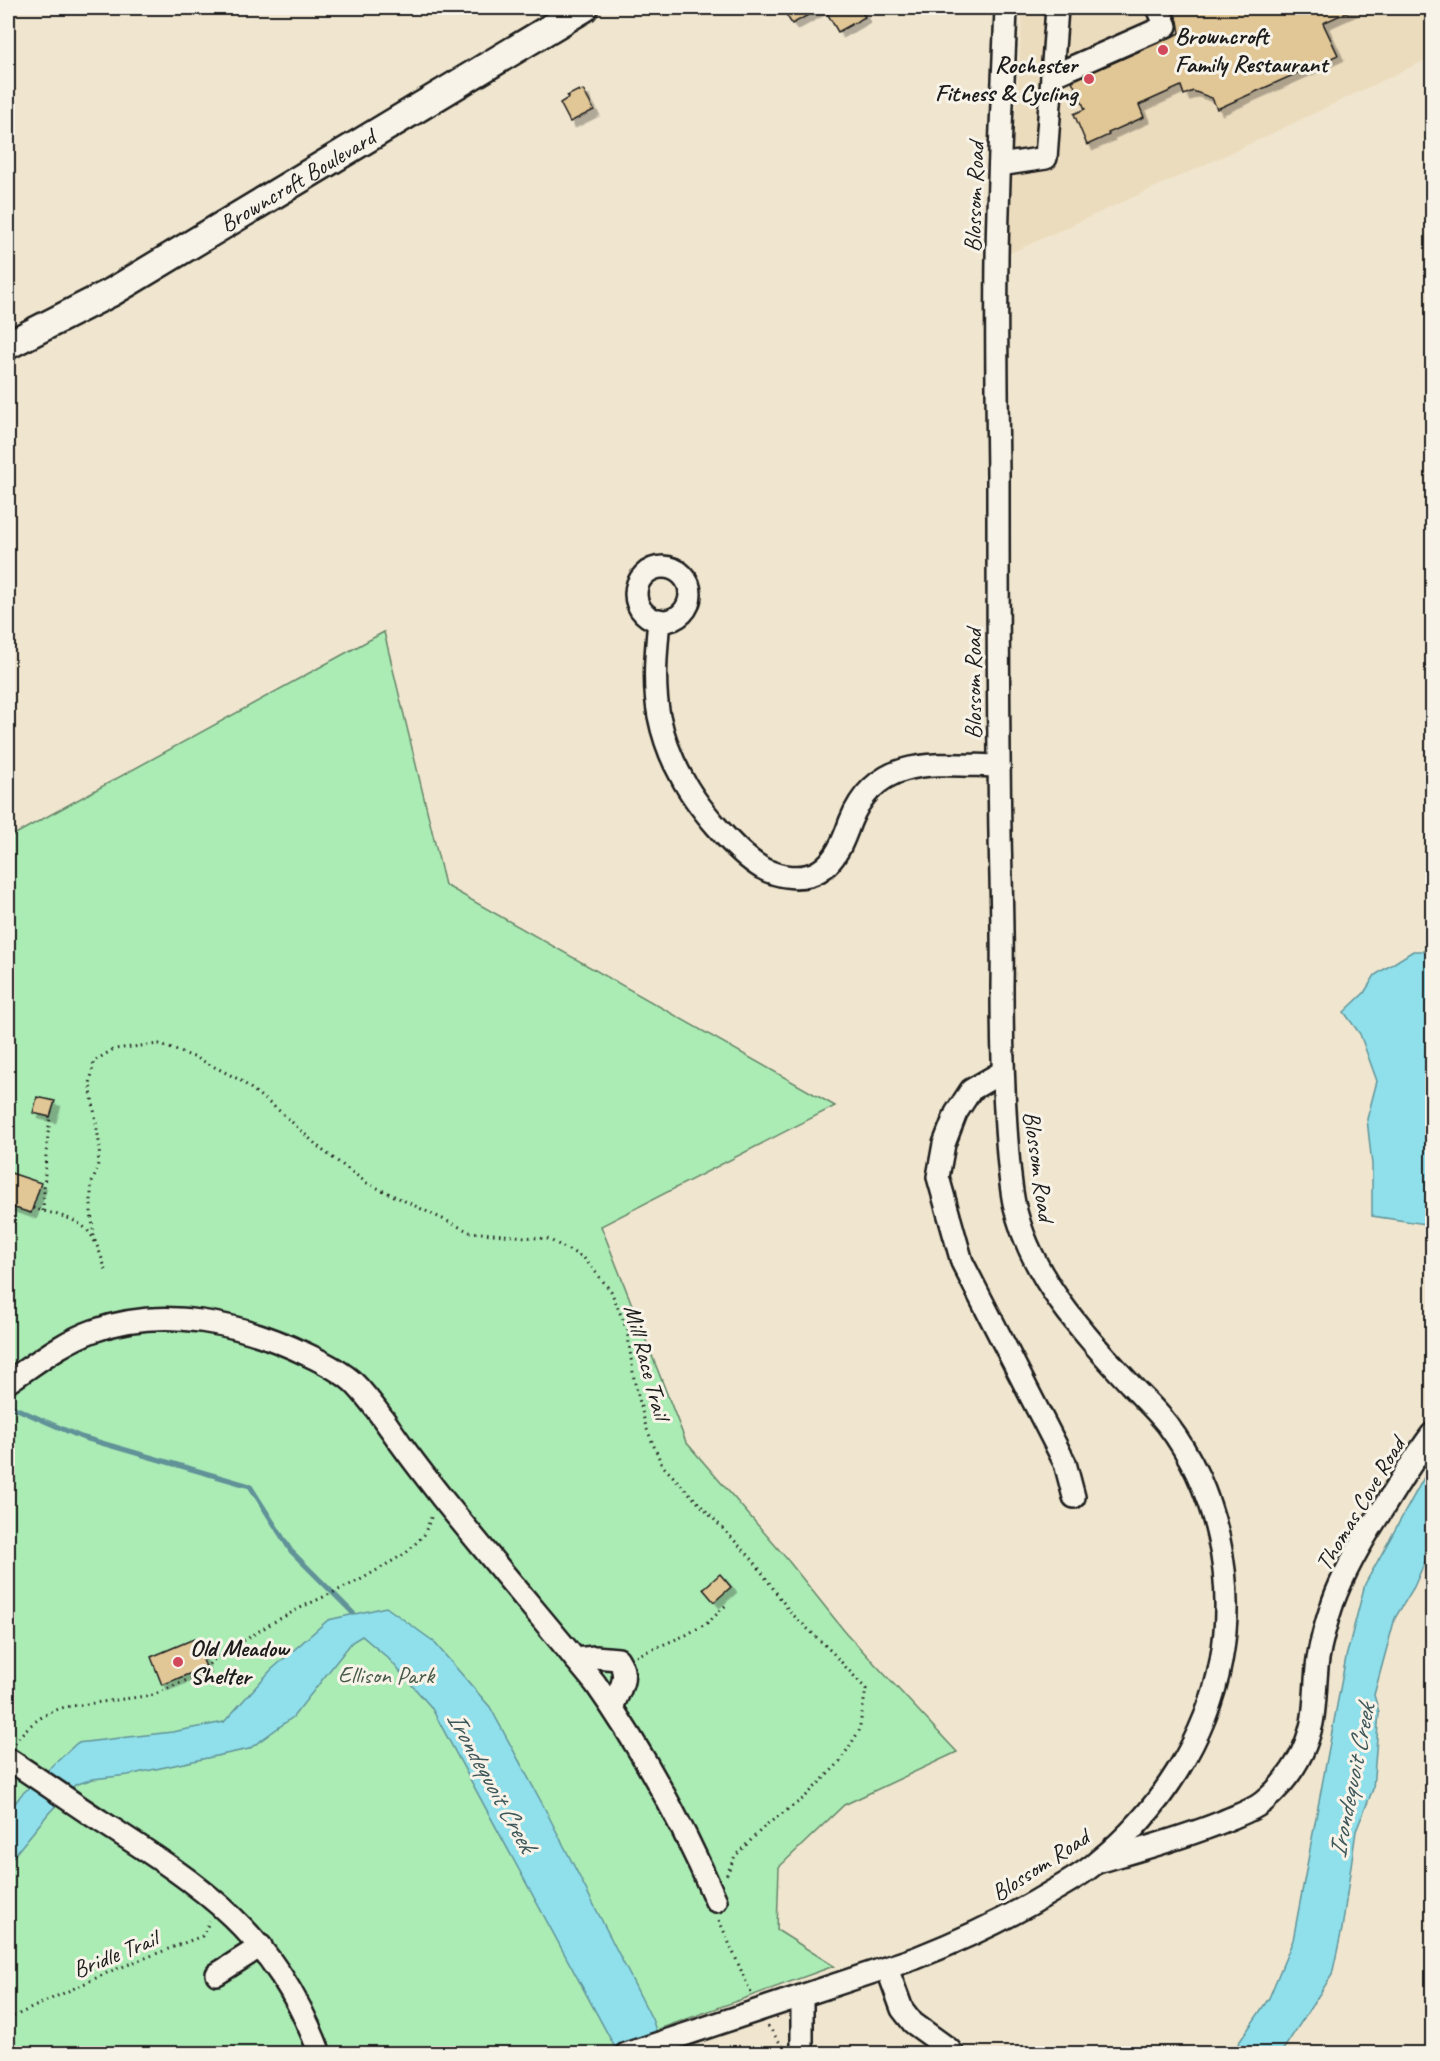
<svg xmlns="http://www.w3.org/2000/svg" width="1440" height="2061" viewBox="0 0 1440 2061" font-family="Caveat,sans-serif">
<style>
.built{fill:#ecdcbe}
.green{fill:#abecb5;stroke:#648468;stroke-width:1.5}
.water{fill:#8fe0eb;stroke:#619298;stroke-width:1.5}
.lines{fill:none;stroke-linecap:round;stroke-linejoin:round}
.stream{stroke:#619298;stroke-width:5}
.building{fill:#e1c696;stroke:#1c1c1c;stroke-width:1.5;filter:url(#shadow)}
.minor-casing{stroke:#1c1c1c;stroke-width:26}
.major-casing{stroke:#1c1c1c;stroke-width:32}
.path{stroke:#1c1c1c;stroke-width:3;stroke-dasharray:1.5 4.5;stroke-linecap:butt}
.minor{stroke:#f7f3e8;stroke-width:21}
.major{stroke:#f7f3e8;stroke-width:27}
.poi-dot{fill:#d1495b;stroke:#f7f3e8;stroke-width:2}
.labels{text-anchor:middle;stroke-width:6;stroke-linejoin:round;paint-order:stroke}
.poi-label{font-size:24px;font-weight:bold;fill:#1c1c1c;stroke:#f7f3e8;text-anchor:start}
.street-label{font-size:24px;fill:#1c1c1c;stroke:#f7f3e8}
.park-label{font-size:24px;fill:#475a4a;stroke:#f7f3e8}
.water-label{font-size:26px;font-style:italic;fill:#3e575a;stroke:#f7f3e8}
</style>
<defs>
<filter id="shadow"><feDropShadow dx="5.5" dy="5.5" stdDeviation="0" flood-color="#0004"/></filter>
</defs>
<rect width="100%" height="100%" fill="#f0e6cf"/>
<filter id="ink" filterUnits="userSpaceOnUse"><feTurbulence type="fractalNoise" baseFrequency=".0167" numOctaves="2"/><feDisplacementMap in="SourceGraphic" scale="12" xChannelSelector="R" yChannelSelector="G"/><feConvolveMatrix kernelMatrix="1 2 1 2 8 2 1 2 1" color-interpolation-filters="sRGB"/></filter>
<g filter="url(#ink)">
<polygon class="built" points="1023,8 1432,8 1432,57 1235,151 1006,255"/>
<polygon class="green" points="384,632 445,885 835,1106 601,1226 686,1442 787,1559 846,1633 957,1752 844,1805 779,1867 777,1930 834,1966 659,2029 664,2053 8,2054 8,838"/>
<g class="water">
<polygon points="1413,951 1432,951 1432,1225 1372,1216 1372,1165 1367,1119 1377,1081 1360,1034 1344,1012 1364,993 1375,975"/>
<polygon points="1432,1463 1432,1545 1414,1587 1395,1618 1374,1695 1379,1712 1373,1789 1356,1831 1342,1929 1332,1975 1281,2053 1232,2053 1269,1998 1293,1940 1346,1657 1365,1584"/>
<polygon points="386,1607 433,1641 490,1707 544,1807 652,2019 664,2053 618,2053 431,1707 388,1658 362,1636 352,1642 293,1717 249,1749 128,1775 93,1779 75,1785 48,1814 8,1863 8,1813 21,1795 77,1743 172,1732 224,1722 271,1670 328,1620"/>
</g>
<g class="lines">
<polyline class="stream" points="8,1405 81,1437 250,1486 291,1551 353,1613"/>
</g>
<g class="building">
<polygon points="782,8 821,8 792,24"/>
<polygon points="824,8 859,8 865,17 838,32"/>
<polygon points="1172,8 1356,8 1323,23 1338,55 1217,109 1212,98 1193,91 1184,95 1181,86 1139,105 1144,117 1108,133 1109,135 1087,145 1074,114 1085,109 1072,81 1180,33 1178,21"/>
<polygon points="579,90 580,92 583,90 594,110 570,122 560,103 568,98 567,96"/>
<polygon points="37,1097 55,1101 50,1117 33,1113"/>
<polygon points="8,1172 41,1183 31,1213 8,1206"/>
<polygon points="720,1574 731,1587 714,1602 703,1589"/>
<polygon points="194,1639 206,1667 162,1685 151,1657"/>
</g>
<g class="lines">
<defs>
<g id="minor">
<polyline points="1052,76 1166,26 1158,8"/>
<polyline points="1000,165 1046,158 1057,8"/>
<circle cx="663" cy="594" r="27"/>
<path d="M659 620C656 652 653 685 659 716 663 736 671 758 681 776 695 804 735 852 762 868 778 877 802 881 819 871 836 861 844 839 850 822 877 753 939 765 999 766"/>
<polyline points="1002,1072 971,1090 956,1113 944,1144 938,1177 962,1262 1065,1463 1074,1497"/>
<path d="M8 1382C35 1364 62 1342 93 1331 164 1305 242 1323 308 1355 323 1362 341 1371 354 1383 372 1401 386 1423 401 1444 414 1462 428 1480 442 1498 492 1560 544 1621 595 1683 643 1751 683 1825 716 1901"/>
<path d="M575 1659 595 1657 618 1659C630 1677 620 1689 612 1707"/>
<path d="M8 1759C38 1778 68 1800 99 1820 202 1886 275 1932 320 2054"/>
<path d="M1101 1861C1142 1849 1183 1838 1222 1822 1235 1816 1252 1811 1263 1802 1288 1781 1305 1755 1312 1723 1316 1702 1315 1680 1318 1659 1321 1640 1327 1620 1333 1602 1345 1569 1363 1539 1382 1510 1398 1484 1414 1458 1432 1434"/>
<polyline points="887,1968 902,2009 913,2023 949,2049 953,2054"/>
<polyline points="217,1974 261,1946"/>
<polyline points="802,1996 802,2054"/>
<path d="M626 2054 916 1958C964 1939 1009 1918 1053 1891 1068 1882 1085 1873 1098 1861 1159 1812 1207 1738 1221 1661 1236 1580 1217 1490 1167 1424 1156 1410 1142 1397 1130 1384 1081 1331 1030 1276 1014 1203 1009 1178 1008 1153 1006 1128 1003 1080 1002 1034 1002 986 1003 936 1001 885 1000 834 998 714 998 595 998 475 997 403 996 330 997 258 998 174 1003 91 1006 8"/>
</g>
<g id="major">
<path id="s1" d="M8 345 112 292 584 8"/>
</g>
</defs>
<use href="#minor" class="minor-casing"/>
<use href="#major" class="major-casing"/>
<g class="path">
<path d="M33 1208C49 1213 75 1217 87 1230 97 1240 101 1257 106 1270"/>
<polyline points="43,1211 46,1154 50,1117"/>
<polyline points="95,1242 91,1213 91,1185 97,1170 100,1148 90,1084 94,1061 114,1049 159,1044 199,1059 240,1080 282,1113 322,1150 367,1183 470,1232 548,1239 584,1258 611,1291 627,1330 634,1379 646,1427 662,1465 753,1560 790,1612 832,1652 866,1689 859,1731 839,1763 804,1798 766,1825 735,1856 726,1876"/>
<polyline points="636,1656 686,1635 709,1622 728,1603"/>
<path d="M15 1743C27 1725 44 1713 65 1707L153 1695 196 1676 216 1658 272 1623 304 1606 360 1580 406 1553 424 1535 432 1515"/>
<polyline points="719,1920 751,1993"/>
<polyline points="8,2019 109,1972 202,1936 210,1921"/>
<polyline points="768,2026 783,2047"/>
</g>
<use href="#minor" class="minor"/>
<use href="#major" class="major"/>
</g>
</g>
<g class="poi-dot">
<circle cx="1163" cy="50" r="6"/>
<circle cx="1089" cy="79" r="6"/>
<circle cx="178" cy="1662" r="6"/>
</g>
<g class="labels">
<g class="poi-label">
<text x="1175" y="44">Browncroft<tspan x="1175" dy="28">Family Restaurant</tspan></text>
<text x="1077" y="73" text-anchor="end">Rochester<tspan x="1077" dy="28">Fitness &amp; Cycling</tspan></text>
<text x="190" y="1656">Old Meadow<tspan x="190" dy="28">Shelter</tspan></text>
</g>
<g class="street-label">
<text dy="8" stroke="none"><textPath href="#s1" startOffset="333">Browncroft Boulevard</textPath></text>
<text transform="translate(974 197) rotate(-88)" y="8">Blossom Road</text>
<text transform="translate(973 684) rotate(-90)" y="8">Blossom Road</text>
<text transform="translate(1039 1166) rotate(82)" y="8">Blossom Road</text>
<text transform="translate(647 1362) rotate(75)" y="8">Mill Race Trail</text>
<text transform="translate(1360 1504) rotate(-59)" y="8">Thomas Cove Road</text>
<text transform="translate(1040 1865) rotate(-33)" y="8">Blossom Road</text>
<text transform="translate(115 1954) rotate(-22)" y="8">Bridle Trail</text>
</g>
<g class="park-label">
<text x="386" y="1683">Ellison Park</text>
</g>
<g class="water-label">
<text transform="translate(492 1781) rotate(61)" y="9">Irondequoit Creek</text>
<text transform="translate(1351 1781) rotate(-79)" y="9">Irondequoit Creek</text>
</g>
</g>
<rect width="1440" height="2061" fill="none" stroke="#f7f3e8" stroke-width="30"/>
<rect x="15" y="15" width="1410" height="2031" fill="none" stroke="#1c1c1c" stroke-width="2" filter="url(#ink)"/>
</svg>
